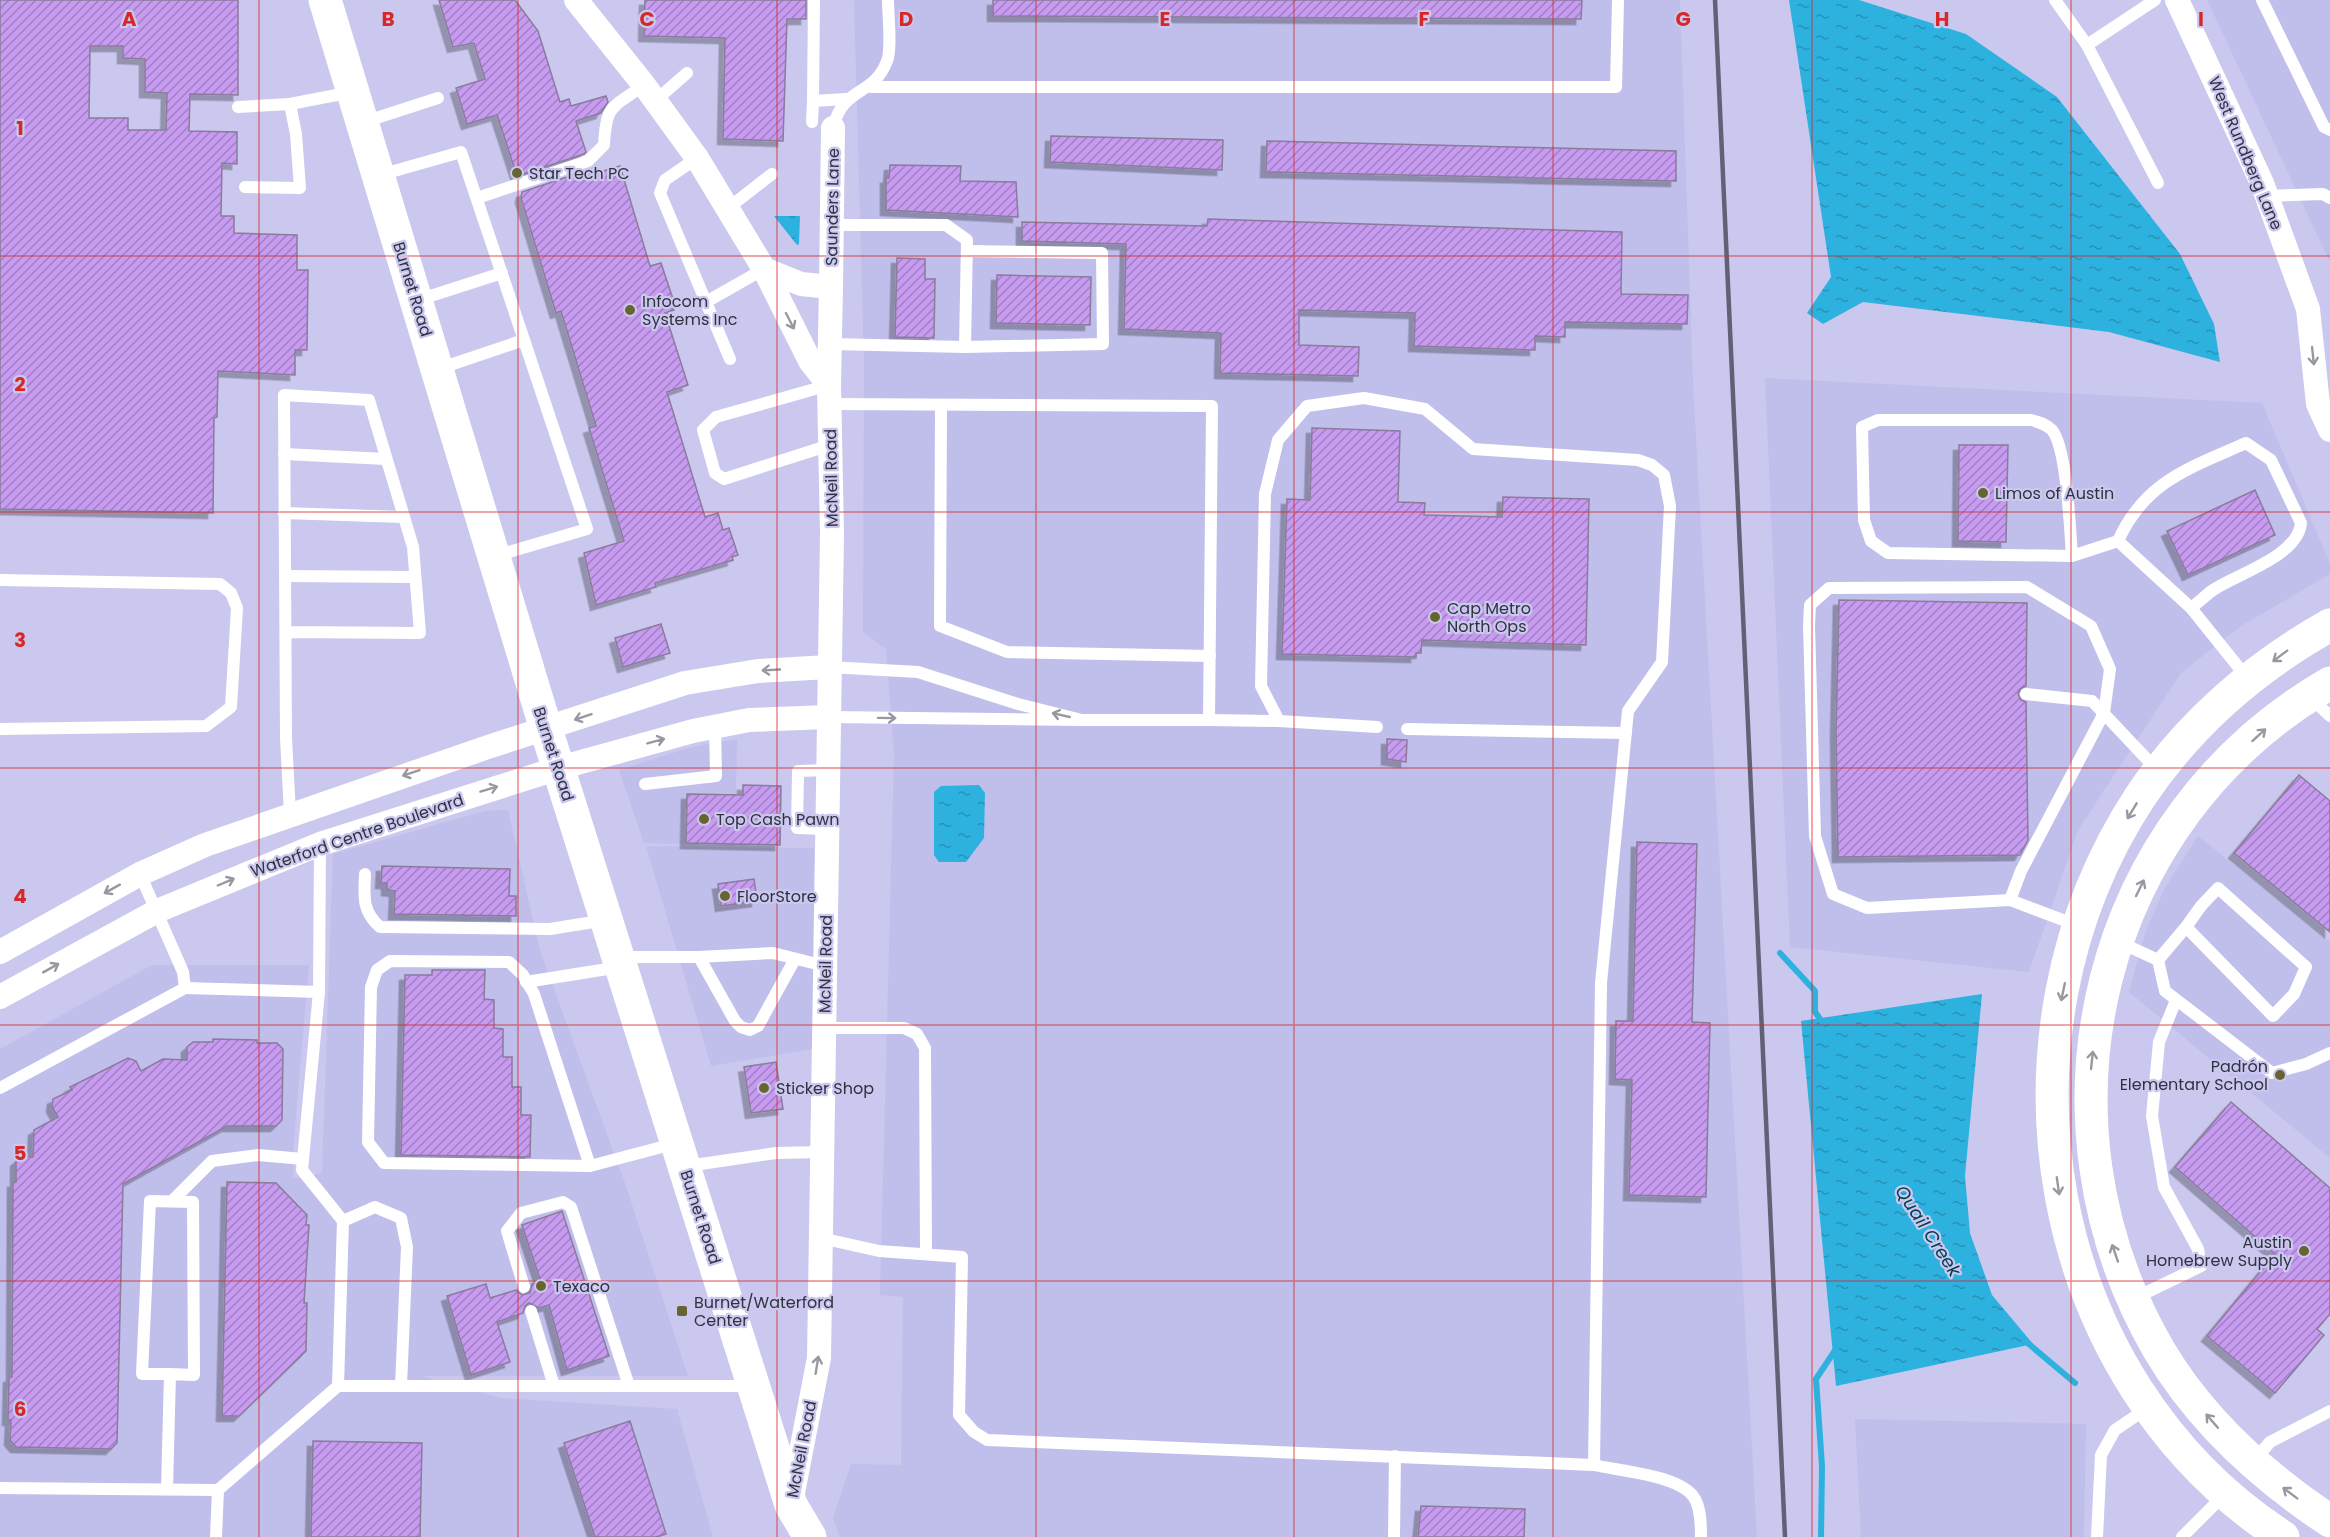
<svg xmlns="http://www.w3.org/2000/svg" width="2330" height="1537" viewBox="0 0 2330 1537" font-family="Poppins,sans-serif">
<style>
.built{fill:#c0beeb}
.water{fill:url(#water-ripples)}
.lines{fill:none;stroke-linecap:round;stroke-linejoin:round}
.stream{stroke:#2db1df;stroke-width:6}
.building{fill:url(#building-hatch);stroke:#8b7b9c;stroke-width:1.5;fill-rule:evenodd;filter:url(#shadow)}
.lane{stroke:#fff;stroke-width:12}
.street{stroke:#fff;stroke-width:24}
.secondary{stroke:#fff;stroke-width:33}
.rail{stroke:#616076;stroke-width:4.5}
.oneway{stroke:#9898a0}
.grid{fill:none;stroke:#d62828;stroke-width:1.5;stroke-opacity:0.55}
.poi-dot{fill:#666531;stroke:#cac8ee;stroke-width:2}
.labels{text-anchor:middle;stroke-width:4.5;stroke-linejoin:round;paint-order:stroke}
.street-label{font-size:16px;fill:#313140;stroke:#cac8ee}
.poi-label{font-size:16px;fill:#313140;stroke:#cac8ee;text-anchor:start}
.water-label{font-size:18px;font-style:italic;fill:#043d50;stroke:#cac8ee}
.grid-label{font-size:20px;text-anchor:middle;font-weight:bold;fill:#d62828;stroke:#cac8ee;stroke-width:4.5;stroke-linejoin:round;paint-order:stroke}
</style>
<defs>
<pattern id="water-ripples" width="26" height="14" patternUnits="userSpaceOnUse" patternTransform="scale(1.5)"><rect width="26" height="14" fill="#2db1df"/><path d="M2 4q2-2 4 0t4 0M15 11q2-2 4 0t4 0" fill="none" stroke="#2791b6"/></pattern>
<pattern id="building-hatch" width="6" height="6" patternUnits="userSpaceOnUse" patternTransform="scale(1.5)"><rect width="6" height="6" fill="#c69bf0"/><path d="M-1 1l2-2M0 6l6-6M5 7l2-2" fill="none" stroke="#a17fc4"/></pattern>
<filter id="shadow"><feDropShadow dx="-5.5" dy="5.5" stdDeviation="0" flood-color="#0004"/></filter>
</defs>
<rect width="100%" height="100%" fill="#cac8ee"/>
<g class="built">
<polygon points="854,0 1680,0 1693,383 1757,1537 840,1537 833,1518 851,1464 901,1465 903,1297 880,1295 894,754 886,649 863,632 864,363"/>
<polygon points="2207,0 2330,0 2330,262"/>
<polygon points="1765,378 2262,403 2330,564 2330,574 2241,626 2181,673 2078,830 2029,972 1790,947"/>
<polygon points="737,739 735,846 644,843 619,770 692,747"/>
<polygon points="508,810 540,951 625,1183 688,1376 421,1376 501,1398 677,1409 713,1537 0,1537 0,1049 152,965 309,965 294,1140 293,1179 322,1173 333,854 485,811"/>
<polygon points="2198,836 2330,942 2330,1158 2129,992 2145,933 2163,891"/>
<polygon points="646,846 814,848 813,1049 711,1066"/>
<polygon points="1855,1419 2086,1424 2084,1537 1861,1537"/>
</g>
<g class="water">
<polygon points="1789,0 1859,0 1966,34 2057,97 2180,254 2214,324 2220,362 2109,332 1863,302 1823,324 1807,313 1831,277"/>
<polygon points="774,216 800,216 799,244 797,245"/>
<polygon points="979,785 985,793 984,838 966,862 939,862 934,855 934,792 941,786"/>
<polygon points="1982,994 1965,1176 1970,1233 1992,1295 2033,1344 1836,1386 1801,1021"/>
</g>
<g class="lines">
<g class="stream">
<polyline points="1780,953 1815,991 1815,1012 1823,1023"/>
<polyline points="2024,1340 2075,1383"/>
<polyline points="1821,1537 1822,1466 1816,1379 1836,1349"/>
</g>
</g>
<g class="building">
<path d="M0 0H238V95L190 94 189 131 237 132V164L222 163 221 216H234V233L297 235V270H308L307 350H295V375L218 371 217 417 214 418 213 513 0 509ZM90 46H123V58L145 59V92L167 93 166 130H128V118H89Z"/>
<polygon points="439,0 515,0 538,31 560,102 569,99 571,106 606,96 608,102 601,113 576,121 586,152 584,154 517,176 497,115 467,124 456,88 485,79 474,43 453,47"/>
<polygon points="645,0 806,0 806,19 787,19 783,141 723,139 725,38 644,36"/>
<polygon points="993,0 1582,0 1581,19 993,16"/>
<polygon points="1051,136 1223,140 1222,170 1050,162"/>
<polygon points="1267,141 1676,151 1676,181 1266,172"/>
<polygon points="890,165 961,166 960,181 1016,182 1018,217 886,210 886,178 889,178"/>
<polygon points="620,166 650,266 661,263 672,296 674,310 665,313 688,385 667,392 705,517 718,513 723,530 729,528 738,555 732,557 733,560 655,583 656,587 596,605 584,553 624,541 589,428 596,426 561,311 556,313 521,198 522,192 591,169 593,174"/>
<polygon points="1208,219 1622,232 1621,294 1688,295 1687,324 1565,322 1565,337 1535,336 1535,350 1414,346 1415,313 1299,310 1299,345 1359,347 1358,376 1220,373 1221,333 1124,329 1126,244 1022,241 1022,222 1207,226"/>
<polygon points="897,258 925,259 925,279 935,279 934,338 895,337"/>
<polygon points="997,275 1091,277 1090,325 996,323"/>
<polygon points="1312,428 1400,431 1398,502 1425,503 1424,515 1502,517 1503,497 1589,499 1586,645 1422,640 1421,653 1416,653 1416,657 1282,654 1287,499 1310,500"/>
<polygon points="1959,445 2008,445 2006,542 1958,541"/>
<polygon points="2255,490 2275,535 2188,575 2167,531"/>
<polygon points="1839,600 2027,603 2026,686 2020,689 2018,694 2021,700 2026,702 2028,840 2020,855 1838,857 1836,733"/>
<polygon points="661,624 670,653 623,667 615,638"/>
<polygon points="1387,739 1407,740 1406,762 1387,759"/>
<polygon points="2299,775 2330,801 2330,932 2234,853"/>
<polygon points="743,785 781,786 780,845 686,843 687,794 743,795"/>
<polygon points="1637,842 1697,844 1692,1022 1710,1023 1706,1197 1629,1195 1632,1080 1615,1079 1616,1021 1633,1021"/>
<polygon points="382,866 510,869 509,896 516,896 516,916 394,914 395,891 387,890 387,883 381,883"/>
<polygon points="754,879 757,901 721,906 718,884"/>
<polygon points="432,970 485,970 484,999 494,1000 494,1028 503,1029 503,1057 512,1057 512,1087 521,1087 521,1115 531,1115 530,1157 401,1155 405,975 432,975"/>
<polygon points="213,1039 257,1040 257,1043 277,1043 283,1049 282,1120 276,1126 227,1126 123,1184 117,1443 111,1449 16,1447 10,1440 11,1420 8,1420 9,1377 12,1377 13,1182 16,1182 16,1161 22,1156 33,1157 34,1130 58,1117 52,1107 53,1099 72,1090 70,1087 128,1058 136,1061 141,1071 163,1059 187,1060 187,1047 193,1042 213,1042"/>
<polygon points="776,1062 783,1109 751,1113 744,1067"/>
<polygon points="2231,1102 2330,1188 2330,1314 2317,1329 2324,1335 2275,1393 2207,1336 2275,1254 2175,1167"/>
<polygon points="227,1182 276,1183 307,1215 306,1225 309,1225 304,1303 307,1303 306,1351 239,1416 222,1416"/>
<polygon points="562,1211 609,1356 567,1370 549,1305 539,1308 529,1303 525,1306 523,1313 497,1322 510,1362 471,1375 447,1296 486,1284 490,1298 516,1290 522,1295 530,1293 532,1284 541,1282 522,1225"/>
<polygon points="630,1421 666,1534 656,1537 595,1537 564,1443"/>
<polygon points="313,1441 422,1443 420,1537 311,1537"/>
<polygon points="1421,1506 1525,1509 1524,1537 1418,1537"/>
</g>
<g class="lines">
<g class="lane">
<polyline points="814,0 813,101 846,99"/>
<polyline points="2055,0 2087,45 2155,0"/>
<polyline points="2262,0 2324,127 2330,130"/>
<polyline points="2087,45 2158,183"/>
<polyline points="871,87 1616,87 1618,0"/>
<polyline points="655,101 687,73"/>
<polyline points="238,107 290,104 352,92"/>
<polyline points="364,122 438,98"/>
<polyline points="812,122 813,101"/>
<path d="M833 128C843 85 873 98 887 61 892 49 888 15 888 0"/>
<polyline points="697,158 665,180 660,193 730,359"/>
<polyline points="380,175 461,152 524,340"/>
<polyline points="245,187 300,188 296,134 290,104"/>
<polyline points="2267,196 2323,194 2330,198"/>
<path d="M477 198 588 161 604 145C606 104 612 108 644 85"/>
<polyline points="727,209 772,174"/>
<polyline points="418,300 502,273"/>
<polyline points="706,302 764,269"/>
<polyline points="830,344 965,347 967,240 946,225 833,225"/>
<polyline points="965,347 1103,344 1102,253 967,251"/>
<polyline points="438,369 524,340 587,529 495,556"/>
<polyline points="829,385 716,417 703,430 715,473 724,479 830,445"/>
<polyline points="830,404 1212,406 1209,720 1082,720"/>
<polyline points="941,405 940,626 1007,652 1210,656"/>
<polyline points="284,454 386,459"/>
<polyline points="284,513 404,517"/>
<path d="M2072 556C2070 530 2067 448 2052 430 2046 424 2039 422 2031 420H1878L1862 427 1864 520 1871 541 1888 553 2072 556 2118 541"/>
<polyline points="285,576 415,577"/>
<polyline points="0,580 220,584 231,593 237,608 231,707 206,726 0,729"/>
<path d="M2191 608C2199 602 2206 595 2213 590 2239 573 2298 556 2301 523L2271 460 2246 443C2190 468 2145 481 2118 541L2191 608 2248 679"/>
<polyline points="286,632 420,633 413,547 369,400 284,395 286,738 290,814"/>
<polyline points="2026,694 2092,701 2158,771"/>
<polyline points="2312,699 2330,716"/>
<polyline points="829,717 1082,720 1018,704 918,672 829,667"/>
<polyline points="1209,720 1279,721"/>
<polyline points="1407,729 1626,733"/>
<polyline points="645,784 716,776 715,726"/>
<polyline points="827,829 797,828 798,771 828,770"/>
<polyline points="320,844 319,992 302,1170 343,1221 338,1386"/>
<path d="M365 874C364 897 362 911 380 927L550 929 606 920"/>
<polyline points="2010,900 1867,908 1833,894 1815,836 1809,626 1810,605 1829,588 2027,587 2091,626 2110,669 2104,713 2021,871 2010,900 2079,926"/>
<polyline points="2119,942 2158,960 2186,927 2273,1016 2294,994 2306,967 2218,888 2201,906 2186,927"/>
<polyline points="620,957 699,957 773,953 825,966"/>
<polyline points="699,957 735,1021 741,1027 750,1030 758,1026 795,959"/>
<polyline points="2158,960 2165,991 2272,1073 2306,1064 2330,1053"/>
<polyline points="526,982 620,967"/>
<polyline points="185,988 319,992"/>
<polyline points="824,1028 904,1028 917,1034 925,1048 926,1254"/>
<polyline points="0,1088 185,988 183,972 140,874"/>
<polyline points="590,1166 534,994 523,975 509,962 390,961 377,970 371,987 368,1142 384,1163 590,1166 677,1143"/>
<polyline points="687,1166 776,1153 822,1152"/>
<polyline points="172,1201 212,1161 258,1155 303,1159"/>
<polyline points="343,1221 375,1207 401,1218 407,1247 401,1386"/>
<polyline points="821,1238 879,1251 962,1257 959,1415 974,1432 987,1440 1594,1465 1601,983 1628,711 1662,662 1670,506 1664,475 1652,465 1638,460 1473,449 1425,409 1364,398 1307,406 1278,440 1265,494 1261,686 1279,721 1377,727"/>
<polyline points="524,1287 507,1231 521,1213 563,1202 571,1207 629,1386"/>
<polyline points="2137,1297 2201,1266 2198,1249 2164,1187 2152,1116 2159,1042 2176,1000"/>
<polyline points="531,1311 554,1386"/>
<polyline points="2253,1462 2270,1442 2330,1411"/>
<path d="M1594 1465C1620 1471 1677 1475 1693 1496 1701 1506 1701 1525 1701 1537"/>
<polyline points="0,1488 218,1490"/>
<polyline points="167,1489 170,1374 142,1374 150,1201 193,1202 194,1375 170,1374"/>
<polyline points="216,1537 218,1490 338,1386 751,1386"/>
<polyline points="1394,1537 1395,1456"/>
<polyline points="2097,1537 2101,1455 2115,1430 2149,1407"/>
<polyline points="2182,1537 2226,1493"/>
</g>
<g class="street">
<polyline points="576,0 644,85 697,158 764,269 801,284 831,287 829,385 832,534 819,1358 791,1503"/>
<polyline points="2177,0 2262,183 2308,309 2318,404 2330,430"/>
<polyline points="764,269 810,361 829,385"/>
<polyline points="831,287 833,128"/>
<polyline points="0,952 140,874 205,845 488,747 685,683 758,671 829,667"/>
<polyline points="0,997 157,911 320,844 559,768 693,731 749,720 829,717"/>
</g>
<g class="secondary">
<polyline points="325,0 546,729 791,1505 810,1537"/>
<path d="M2330 683C2095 819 2024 1118 2159 1350 2201 1421 2262 1476 2330 1521"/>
<path d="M2283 1537C2040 1379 1983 1036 2140 797 2188 725 2255 667 2330 625"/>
</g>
<polyline class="rail" points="1715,0 1785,1537"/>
</g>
<defs><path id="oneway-shaft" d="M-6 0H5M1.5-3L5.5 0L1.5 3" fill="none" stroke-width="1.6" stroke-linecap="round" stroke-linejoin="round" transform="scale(1.5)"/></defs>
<g class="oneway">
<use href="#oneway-shaft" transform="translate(790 321) rotate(63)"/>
<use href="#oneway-shaft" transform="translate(2313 356) rotate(84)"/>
<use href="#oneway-shaft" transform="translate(2280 656) rotate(143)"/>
<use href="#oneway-shaft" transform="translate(771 670) rotate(177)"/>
<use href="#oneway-shaft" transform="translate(1061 715) rotate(-167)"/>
<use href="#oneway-shaft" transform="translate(583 717) rotate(162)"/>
<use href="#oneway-shaft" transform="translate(887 718) rotate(1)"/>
<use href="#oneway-shaft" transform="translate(2259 735) rotate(-42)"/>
<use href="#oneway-shaft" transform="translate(656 741) rotate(-15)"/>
<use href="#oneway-shaft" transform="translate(411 773) rotate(161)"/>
<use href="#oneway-shaft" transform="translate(489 789) rotate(-17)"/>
<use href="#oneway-shaft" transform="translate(2132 811) rotate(121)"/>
<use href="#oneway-shaft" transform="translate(226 882) rotate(-23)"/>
<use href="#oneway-shaft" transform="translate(2140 888) rotate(-64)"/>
<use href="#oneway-shaft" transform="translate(112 889) rotate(151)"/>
<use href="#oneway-shaft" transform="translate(51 968) rotate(-29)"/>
<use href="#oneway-shaft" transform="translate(2063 992) rotate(102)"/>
<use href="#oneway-shaft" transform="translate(2092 1060) rotate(-84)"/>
<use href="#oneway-shaft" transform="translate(2058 1186) rotate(82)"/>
<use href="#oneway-shaft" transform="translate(2115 1253) rotate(-109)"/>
<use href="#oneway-shaft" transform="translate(817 1365) rotate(-81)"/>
<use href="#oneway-shaft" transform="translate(2212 1421) rotate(-131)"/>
<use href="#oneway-shaft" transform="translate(2290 1493) rotate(-143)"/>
</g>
<path class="grid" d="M259 0V1537M518 0V1537M777 0V1537M1036 0V1537M1294 0V1537M1553 0V1537M1812 0V1537M2071 0V1537M0 256H2330M0 512H2330M0 768H2330M0 1025H2330M0 1281H2330"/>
<g class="poi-dot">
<circle cx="517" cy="173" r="6"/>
<circle cx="630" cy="310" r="6"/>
<circle cx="1983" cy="493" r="6"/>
<circle cx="1435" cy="617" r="6"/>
<circle cx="704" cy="819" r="6"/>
<circle cx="725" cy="896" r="6"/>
<circle cx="2280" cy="1075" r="6"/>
<circle cx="764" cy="1088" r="6"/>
<circle cx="2304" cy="1251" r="6"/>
<circle cx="541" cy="1286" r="6"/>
<rect x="676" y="1305" width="12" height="12" rx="3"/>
</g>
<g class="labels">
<g class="street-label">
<text transform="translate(2246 153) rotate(67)" y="6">West Rundberg Lane</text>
<text transform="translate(832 207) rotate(-89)" y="6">Saunders Lane</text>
<text transform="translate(413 289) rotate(73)" y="6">Burnet Road</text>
<text transform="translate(831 478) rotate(-91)" y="6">McNeil Road</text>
<text transform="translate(554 754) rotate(72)" y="6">Burnet Road</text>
<text transform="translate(357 835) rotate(-19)" y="6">Waterford Centre Boulevard</text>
<text transform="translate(825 964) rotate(-89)" y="6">McNeil Road</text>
<text transform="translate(701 1217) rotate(72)" y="6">Burnet Road</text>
<text transform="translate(801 1449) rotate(-79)" y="6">McNeil Road</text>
</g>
<g class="poi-label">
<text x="529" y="179">Star Tech PC</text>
<text x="642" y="307">Infocom<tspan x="642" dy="18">Systems Inc</tspan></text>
<text x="1995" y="499">Limos of Austin</text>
<text x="1447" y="614">Cap Metro<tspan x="1447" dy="18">North Ops</tspan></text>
<text x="716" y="825">Top Cash Pawn</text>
<text x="737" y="902">FloorStore</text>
<text x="2268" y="1072" text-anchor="end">Padrón<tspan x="2268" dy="18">Elementary School</tspan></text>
<text x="776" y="1094">Sticker Shop</text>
<text x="2292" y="1248" text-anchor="end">Austin<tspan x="2292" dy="18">Homebrew Supply</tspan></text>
<text x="553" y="1292">Texaco</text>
<text x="694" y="1308">Burnet/Waterford<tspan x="694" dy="18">Center</tspan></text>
</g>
<g class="water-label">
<text transform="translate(1928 1231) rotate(57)" y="6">Quail Creek</text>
</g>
</g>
<g class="grid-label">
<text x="129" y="26">A</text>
<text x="388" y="26">B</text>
<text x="647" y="26">C</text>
<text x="906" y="26">D</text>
<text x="1165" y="26">E</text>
<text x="1424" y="26">F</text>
<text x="1683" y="26">G</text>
<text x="1942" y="26">H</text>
<text x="2201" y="26">I</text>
<text x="20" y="135">1</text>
<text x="20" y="391">2</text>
<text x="20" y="647">3</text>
<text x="20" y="903">4</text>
<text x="20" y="1160">5</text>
<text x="20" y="1416">6</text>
</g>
</svg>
